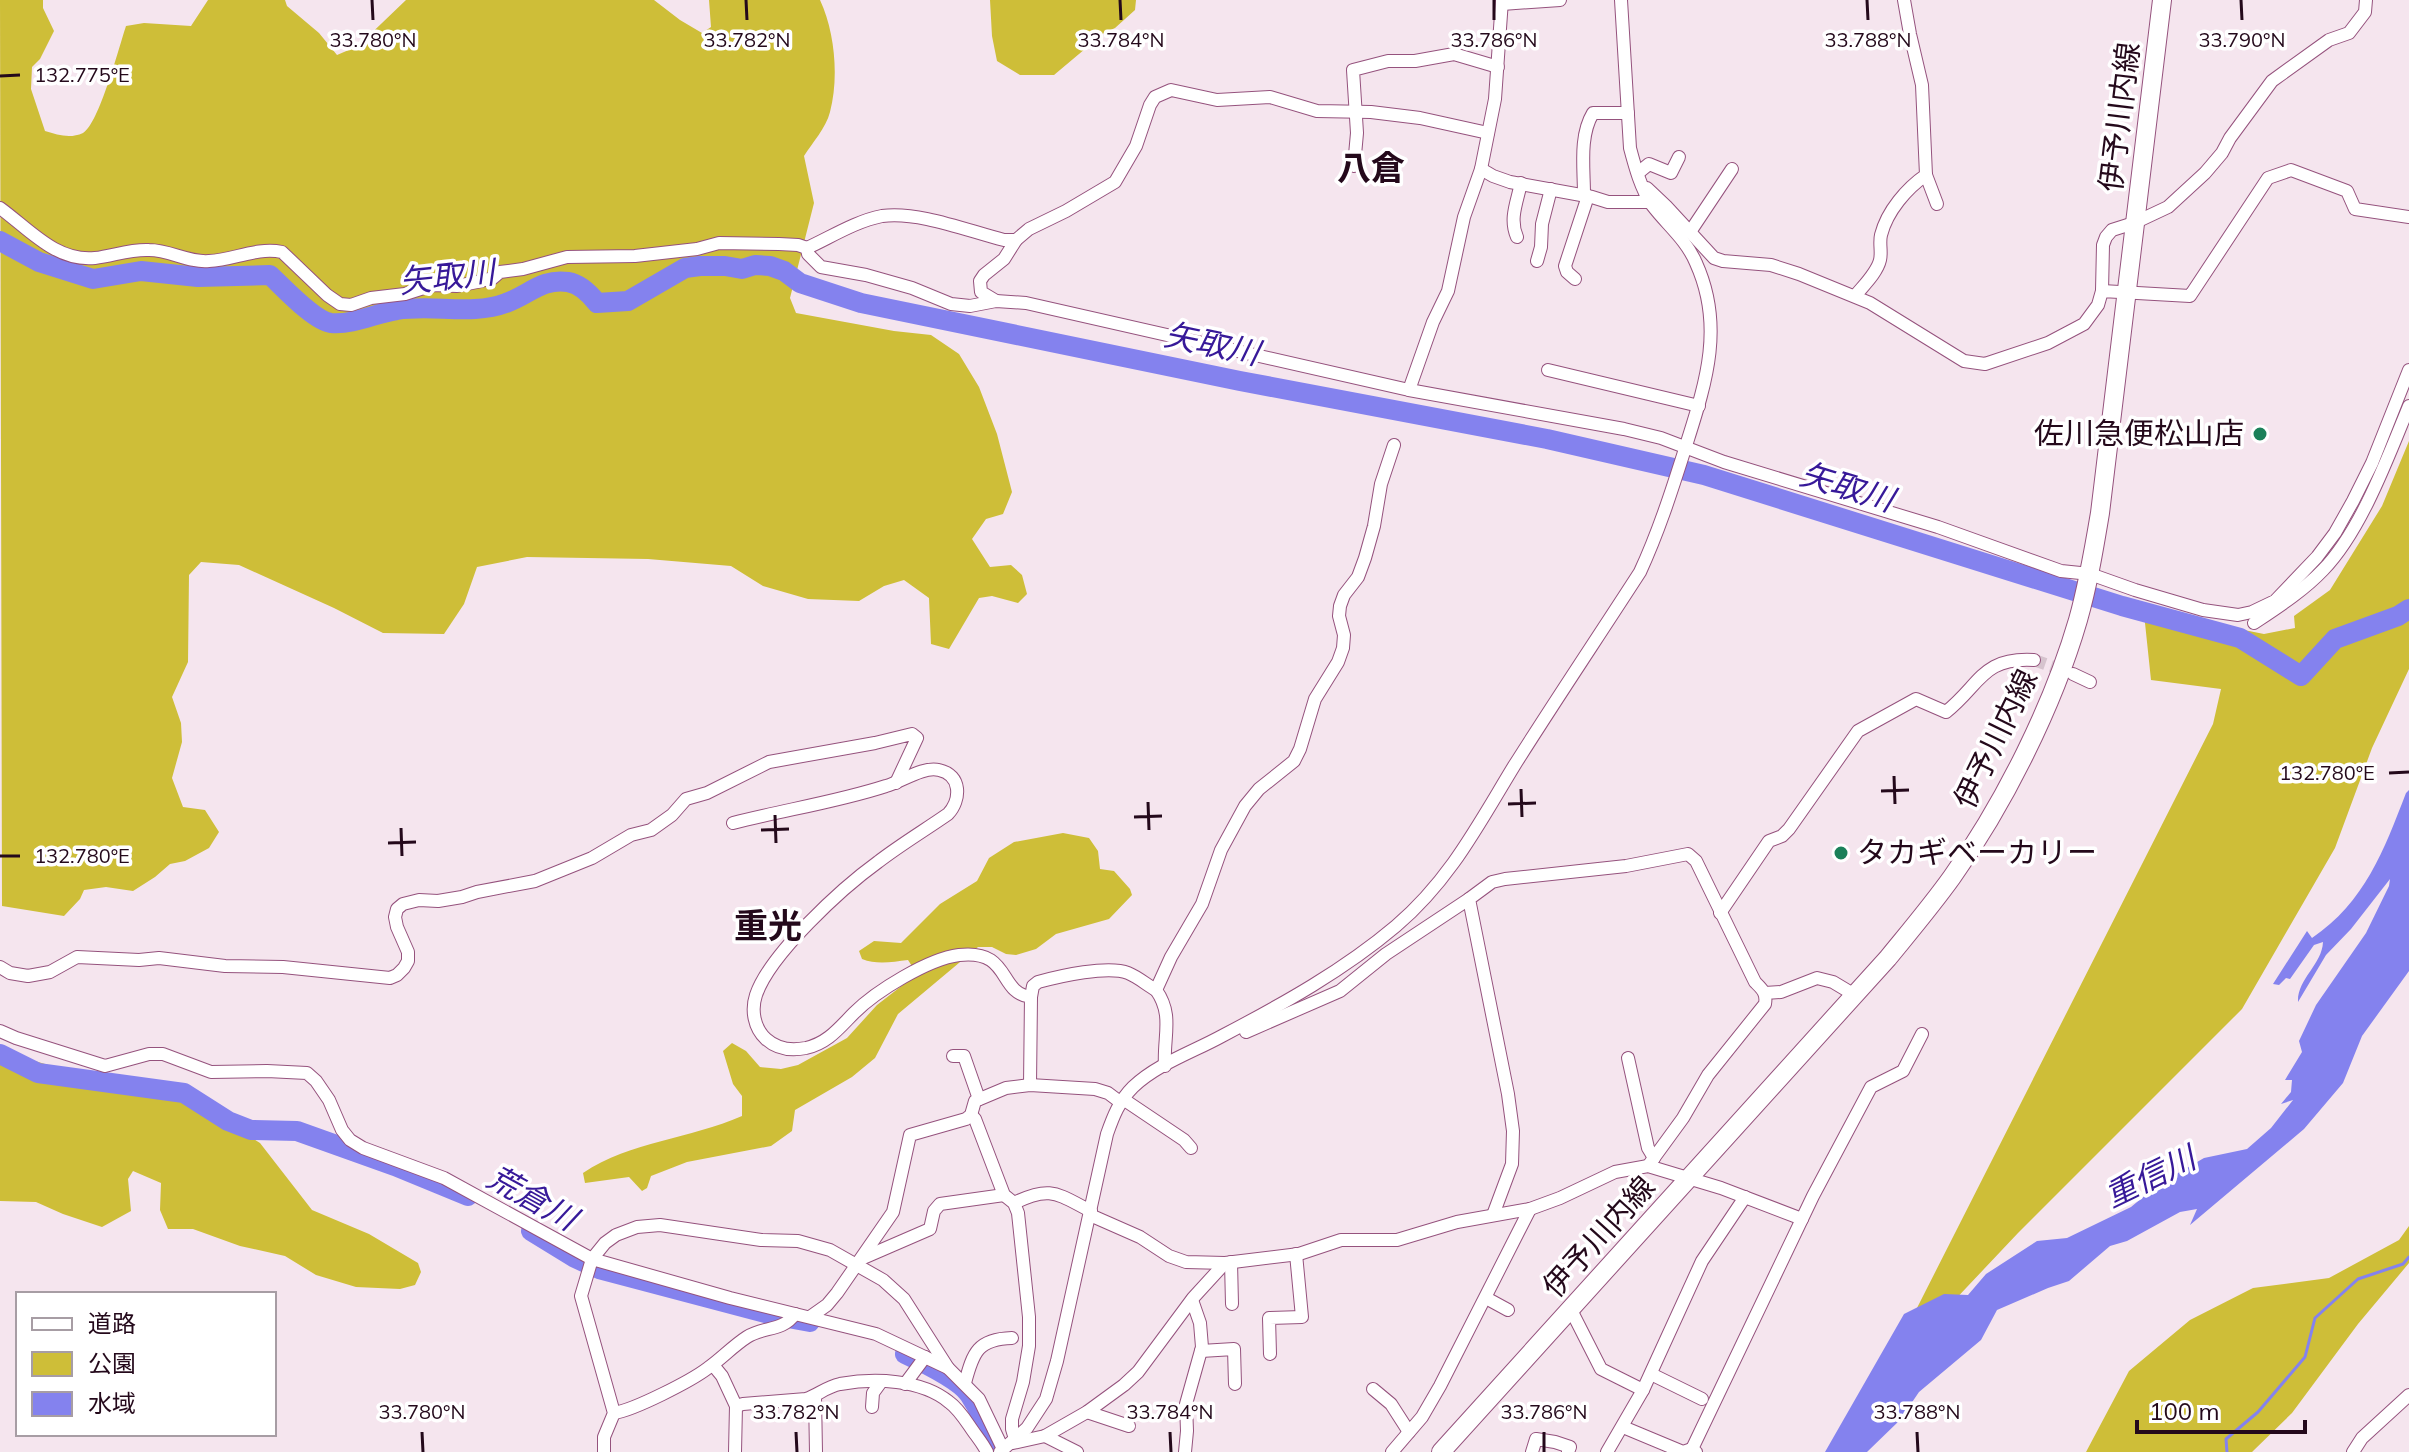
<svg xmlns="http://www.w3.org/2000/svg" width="2409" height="1452" viewBox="0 0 2409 1452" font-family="Mulish,'Noto Sans JP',sans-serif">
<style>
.green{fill:#cebe38}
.water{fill:#8482ee}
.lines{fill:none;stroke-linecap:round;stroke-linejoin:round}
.stream{stroke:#8482ee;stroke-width:3}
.river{stroke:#8482ee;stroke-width:20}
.minor-tunnel{stroke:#d6c4ce;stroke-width:12;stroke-dasharray:12 6;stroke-linecap:butt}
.minor-casing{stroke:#95527d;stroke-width:14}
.primary-casing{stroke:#95527d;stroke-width:20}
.minor{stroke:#fff;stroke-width:12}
.primary{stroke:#fff;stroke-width:18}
.ticks{fill:none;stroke:#24091b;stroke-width:3}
.poi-dot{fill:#1b8059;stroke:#fff;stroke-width:3}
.labels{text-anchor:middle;stroke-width:7;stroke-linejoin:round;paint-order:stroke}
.street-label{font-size:30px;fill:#24091b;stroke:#fff}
.poi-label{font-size:30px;fill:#24091b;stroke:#fff;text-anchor:end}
.water-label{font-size:32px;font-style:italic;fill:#371999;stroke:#fff}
.quarter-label{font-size:34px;font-weight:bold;fill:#24091b;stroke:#fff}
.ticks-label{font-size:20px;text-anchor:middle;fill:#24091b;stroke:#fff;stroke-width:7;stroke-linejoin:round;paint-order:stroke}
</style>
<rect width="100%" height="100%" fill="#f5e5ee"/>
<g class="green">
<path d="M0 0H43V8L54 31 40 59 32 67 31 89 45 131C58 135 70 139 83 133 99 124 119 47 126 26L144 23 191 26 208 0H285L287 6 319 33 337 55 358 46 406 0H654L680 20 702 33 711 27 709 0H820C835 32 839 78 830 112 826 128 812 143 804 156L814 203 790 298 796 313 894 331 931 335 959 354 979 387 997 434 1012 492 1003 514 986 519 972 539 990 567 1011 565 1022 575 1027 594 1018 603 992 596 979 598 949 649 931 644 929 598 904 580 884 586 859 601 808 599 763 586 731 566 648 559 527 557 477 567 464 604 444 634 383 633 334 608 239 565 201 562 189 575 188 662 172 697 181 723 182 742 172 778 183 807 205 810 219 832 209 848 185 861 170 864 155 877 133 891 106 887 84 890 80 899 64 916 2 906Z"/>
<polygon points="990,0 1136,0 1135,10 1115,28 1104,33 1054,75 1020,75 997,61 992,36"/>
<polygon points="2409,441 2409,669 2372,748 2335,848 2242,1009 2018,1233 1882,1377 2213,724 2221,689 2151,680 2143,604 2204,622 2264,634 2295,628 2294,616 2330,590 2382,506"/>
<path d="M1063 833 1089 838 1098 851 1100 869 1114 871 1130 889 1132 895 1109 919 1056 934 1036 949 1016 955 1006 954 992 947H978L898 1014 875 1058 852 1077 795 1110 792 1131 771 1146 687 1162 651 1176 647 1188 642 1191 629 1177 585 1183 583 1173C631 1141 690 1139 742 1116V1096L733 1084 723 1051 732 1043 746 1051 760 1067 781 1069 798 1065 847 1038 877 1005 917 974 908 960C892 962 877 965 862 959L859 951 874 941 901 943 940 904 977 881 989 858 1014 842Z"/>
<polygon points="28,1059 103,1081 164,1092 217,1116 260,1143 312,1210 369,1234 418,1263 421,1272 415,1285 400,1289 356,1287 316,1275 285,1256 240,1246 193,1229 168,1229 160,1210 161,1183 133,1171 128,1179 131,1211 102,1227 63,1214 36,1202 0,1201 0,1064"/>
<polygon points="2409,1226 2409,1263 2358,1324 2292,1413 2252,1452 2086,1452 2129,1371 2190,1320 2253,1288 2329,1278 2399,1240"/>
</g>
<path class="water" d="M2409 790V971L2362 1036 2343 1083 2304 1129 2190 1225 2197 1209 2180 1212 2127 1241 2110 1246 2069 1281 2048 1288 1997 1310 1981 1340 1919 1392 1900 1420 1867 1452H1825L1904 1314 1944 1294 1968 1295 1986 1274 2037 1241 2067 1238 2131 1207 2159 1184 2204 1158 2247 1149 2271 1128 2293 1100 2281 1104 2291 1092 2292 1080H2285L2302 1052 2299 1041 2316 1005 2366 933 2389 886 2390 879 2351 929 2326 955 2298 1002C2297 979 2322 965 2323 942L2314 945 2290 979 2286 978 2279 985 2273 984 2307 931 2312 938C2365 902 2384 850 2406 793Z"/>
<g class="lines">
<polyline class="stream" points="2227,1452 2226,1439 2258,1412 2305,1357 2315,1318 2358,1279 2403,1264 2409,1257"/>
<g class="river">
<path d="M0 241 39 262 93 279 141 271 198 277 270 275C283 287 314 321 331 323 354 325 376 313 397 310 433 304 472 316 506 303 529 295 542 278 568 282 580 284 590 294 597 303L628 301 685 268 700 266H725L742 269 755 265 770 266 784 271 800 283 861 303 1240 381 1547 439 1704 475 2122 606 2240 638 2301 676 2335 639 2398 616 2409 609"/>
<polyline points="0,1054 38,1073 184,1093 228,1121 251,1130 297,1131 395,1166 468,1196"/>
<polyline points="531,1231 575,1258 599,1269 777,1316 810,1322"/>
<path d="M905 1354C922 1362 958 1379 969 1394 981 1412 989 1432 996 1452"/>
</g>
<polyline class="minor-tunnel" points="2034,660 2065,671"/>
<defs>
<g id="minor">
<polyline points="1502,4 1560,0"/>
<path d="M1488 133 1420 118 1371 112 1317 111 1270 97 1217 100 1171 90 1155 97 1150 105 1136 146 1115 182 1066 211 1029 229 1016 240H1004C968 231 919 211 882 216 856 221 831 237 807 248L808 254 821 267 866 275 912 288 951 304 970 306 996 301 1026 303 1409 390 1624 429 1661 438 1724 462 1938 527 2061 571 2090 574 2135 590 2203 610 2238 615 2252 612 2275 601 2317 557 2335 533 2353 501 2372 463 2409 370"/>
<polyline points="1354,166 1357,133 1353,70 1388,61 1415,61 1454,54 1498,67"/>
<polyline points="1481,169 1493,176 1510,182 1592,197 1608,202 1650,202"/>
<polyline points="1638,173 1649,164 1671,173 1679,157"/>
<polyline points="1926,175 1937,204"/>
<polyline points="1647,188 1666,206 1714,258 1723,261 1771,265 1799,274 1870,303 1964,361 1985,364 2048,343 2084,324 2098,305 2102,291 2190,296 2268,178 2291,170 2347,191 2355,209 2409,217"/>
<path d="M1584 195C1584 168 1579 136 1593 113H1628"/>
<path d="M0 208C29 229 56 262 95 258 113 256 130 249 149 250 170 250 189 263 209 261 234 260 256 247 282 252L327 295 340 304 351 305 371 298 405 294 433 285 457 286 477 282 493 278 500 272 523 269 567 257 635 256 697 249 719 243 779 244 798 245 807 248"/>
<polyline points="1690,232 1732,169"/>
<path d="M1517 237C1509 219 1517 202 1521 183"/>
<polyline points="1537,261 1541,247 1542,224 1551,189"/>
<polyline points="1575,279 1567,272 1565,266 1588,196"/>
<polyline points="2102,291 2103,245 2106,237 2112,230 2134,223 2168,207 2205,173 2222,153 2230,138 2272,81 2329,40 2349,33 2365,12 2366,0"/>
<path d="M1855 296C1863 286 1877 273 1880 260 1882 252 1879 243 1881 235 1887 211 1907 188 1926 175L1922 85 1910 34 1904 0"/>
<polyline points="996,301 981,292 980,281 984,275 1004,259 1016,240"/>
<polyline points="1548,370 1699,406"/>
<polyline points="1409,390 1433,322 1448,291 1464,217 1481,169 1495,99 1502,0"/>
<path d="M2254 623C2278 607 2303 591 2323 570 2361 531 2388 457 2409 406"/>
<polyline points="2073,674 2090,682"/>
<path d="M733 823C783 810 837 802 886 786 901 782 923 766 939 770 962 775 961 800 948 814 925 830 900 845 878 862 842 888 770 954 756 995 751 1010 754 1028 766 1039 777 1049 791 1051 806 1048 828 1043 839 1028 854 1013 876 991 928 959 959 955 1012 949 997 993 1031 997L1030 1085"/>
<path d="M1720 913 1769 841 1782 836 1789 829 1858 731 1916 699 1946 712C1981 684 1982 657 2034 660"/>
<polyline points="0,967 10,973 28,976 50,972 77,957 139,960 159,958 225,966 283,967 390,978 397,975 404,968 408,961 408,952 397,927 395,917 397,909 403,904 419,900 438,901 462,897 477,892 535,881 592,858 631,835 651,830 672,815 686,799 707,793 769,762 875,743 912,734 917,738 896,783"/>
<path d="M1156 990C1174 1015 1163 1037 1165 1066"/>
<polyline points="1765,993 1781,992 1817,978 1833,982 1853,994"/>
<path d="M1031 997 1033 986 1038 982C1060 976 1108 965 1128 973 1138 977 1147 985 1156 990L1171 957 1202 904 1221 850 1245 806 1259 789 1294 761 1300 749 1315 699 1338 662 1343 648 1344 635 1339 616 1340 606 1344 595 1358 577 1365 558 1374 526 1381 484 1394 445"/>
<polyline points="0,1031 16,1038 105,1066 149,1054 163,1054 211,1072 267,1071 307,1073 316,1081 329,1100 342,1130 350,1140 363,1148 444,1178 592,1259 730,1298 876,1334 948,1368"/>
<polyline points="1246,1032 1340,991 1386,954 1469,899"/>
<polyline points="953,1056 964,1056 979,1099"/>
<polyline points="1628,1058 1648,1148 1654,1158"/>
<polyline points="1123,1099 1184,1140 1191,1148"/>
<polyline points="971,1115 975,1119 1004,1195 1014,1203 1018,1213 1029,1317 1029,1346 1023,1382 1012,1419 1012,1429 1015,1439"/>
<path d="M1014 1203C1051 1185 1057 1194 1091 1211"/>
<polyline points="1090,1215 1140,1237 1169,1256 1186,1262 1225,1263 1299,1254 1341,1240 1397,1240 1457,1222 1530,1209 1560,1198 1615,1172 1648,1166 1721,1188 1802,1219"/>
<path d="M1493 1215 1512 1164 1513 1131 1508 1094 1469 899 1492 882 1505 879 1626 866 1688 854 1696 861 1755 982C1762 989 1767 993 1765 1004L1708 1075 1683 1118 1648 1166"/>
<polyline points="863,1258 930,1229 934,1211 940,1204 1004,1195"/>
<polyline points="1231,1262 1232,1304"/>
<polyline points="1486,1298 1508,1310"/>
<polyline points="1571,1310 1601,1369 1643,1390"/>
<polyline points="810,1317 827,1305 837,1293 893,1212 910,1135 966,1119 971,1115 975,1101 1006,1088 1030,1085 1095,1089 1108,1093 1120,1102"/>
<polyline points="1201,1351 1234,1349 1235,1384"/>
<polyline points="1270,1354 1269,1318 1302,1317 1296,1254"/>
<polyline points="713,1365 722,1376 736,1406 735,1452"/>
<polyline points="1651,1374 1702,1399"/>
<path d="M965 1383C973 1352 978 1339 1012 1338"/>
<polyline points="905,1384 925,1357"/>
<polyline points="1373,1389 1391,1404 1409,1432"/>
<polyline points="815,1396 816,1452"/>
<path d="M736 1406 743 1404 806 1399C818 1395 826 1387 840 1384 874 1378 921 1379 949 1402 959 1409 966 1421 973 1431 978 1438 983 1444 987 1452"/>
<polyline points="872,1407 873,1393 881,1382"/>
<polyline points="1087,1412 1129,1426"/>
<path d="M614 1413C634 1410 691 1381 708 1368 721 1359 733 1346 747 1337 764 1326 782 1332 795 1314"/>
<polyline points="1623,1427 1683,1452 1692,1449"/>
<polyline points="1045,1436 1077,1452"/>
<polyline points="1013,1443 1045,1436 1087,1412 1124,1385 1138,1372 1193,1298 1225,1263"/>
<polyline points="604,1452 604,1437 614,1413 581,1296 592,1259 605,1243 616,1235 637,1227 660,1225 761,1240 798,1241 830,1250 883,1280 904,1299 948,1368 979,1399 1003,1449"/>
<path d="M1000 1452 1027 1428 1046 1399 1057 1361 1107 1134C1113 1117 1119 1101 1133 1087 1157 1064 1193 1052 1222 1036 1283 1004 1344 970 1396 926 1450 880 1478 825 1514 766 1555 701 1598 637 1640 572 1658 533 1671 493 1684 452 1704 388 1726 329 1696 263 1686 239 1667 225 1652 205 1641 189 1635 167 1630 148L1621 0"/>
<polyline points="1185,1452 1187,1431 1186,1404 1202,1347 1200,1323 1192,1300"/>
<polyline points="1392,1452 1422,1417 1440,1386 1530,1209"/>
<polyline points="1532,1452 1536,1439 1555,1442 1570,1447 1568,1452"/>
<polyline points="1607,1452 1643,1390 1702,1261 1745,1197"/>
<polyline points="1696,1452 1692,1449 1813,1196 1871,1087 1903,1071 1922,1034"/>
<polyline points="2353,1452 2362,1438 2409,1395"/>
</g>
<path id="primary" d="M1441 1452 1888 958C1910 931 1932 905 1952 877 2004 804 2053 706 2078 620 2088 585 2094 549 2100 513L2162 0"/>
</defs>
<use href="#minor" class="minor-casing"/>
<use href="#primary" class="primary-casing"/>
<use href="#minor" class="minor"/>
<use href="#primary" class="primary"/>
</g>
<path class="ticks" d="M372 0 373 20M746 0 747 20M1120 0 1121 20M1494 0V20M1867 0 1868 20M2241 0 2242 20M0 76 20 75M2389 773 2409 772M1894 776 1895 804M1521 789 1522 817M1881 791 1909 790M1148 802 1149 830M1508 804 1536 803M775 815 776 843M1134 817 1162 816M401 828 402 856M761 830 789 829M388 843 416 842M0 856H20M422 1432 423 1452M796 1432 797 1452M1170 1432 1171 1452M1544 1432V1452M1917 1432 1918 1452"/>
<g class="poi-dot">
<circle cx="2260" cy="434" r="8"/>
<circle cx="1841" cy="853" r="8"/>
</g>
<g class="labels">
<g class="street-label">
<text transform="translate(2120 117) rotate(-83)" y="10">伊予川内線</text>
<text transform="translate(1996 739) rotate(-64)" y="10">伊予川内線</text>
<text transform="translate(1599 1237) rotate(-48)" y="10">伊予川内線</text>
</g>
<g class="poi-label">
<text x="2244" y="444">佐川急便松山店</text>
<text x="1857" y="863" text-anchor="start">タカギベーカリー</text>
</g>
<g class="water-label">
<text transform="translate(447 277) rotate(-6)" y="11">矢取川</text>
<text transform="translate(1212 344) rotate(12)" y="11">矢取川</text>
<text transform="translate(1847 487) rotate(17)" y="11">矢取川</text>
<text transform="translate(2150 1177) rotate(-26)" y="11">重信川</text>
<text transform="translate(532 1198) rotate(29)" y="11">荒倉川</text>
</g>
<g class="quarter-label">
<text x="1371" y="180">八倉</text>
<text x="768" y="938">重光</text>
</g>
</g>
<g class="ticks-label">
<text x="373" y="47">33.780°N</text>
<text x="747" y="47">33.782°N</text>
<text x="1121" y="47">33.784°N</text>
<text x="1494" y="47">33.786°N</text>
<text x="1868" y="47">33.788°N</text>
<text x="2242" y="47">33.790°N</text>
<text x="82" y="82">132.775°E</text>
<text x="2327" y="780">132.780°E</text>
<text x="82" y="863">132.780°E</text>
<text x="422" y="1419">33.780°N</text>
<text x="796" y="1419">33.782°N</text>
<text x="1170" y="1419">33.784°N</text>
<text x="1544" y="1419">33.786°N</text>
<text x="1917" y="1419">33.788°N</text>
</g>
<rect x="16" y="1292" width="260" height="144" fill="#ffffff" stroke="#a79da4" stroke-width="2"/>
<rect x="32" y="1318" width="40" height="12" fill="#ffffff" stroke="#a79da4" stroke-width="2"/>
<text x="88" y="1332" font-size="24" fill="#24091b">道路</text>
<rect x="32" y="1352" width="40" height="24" fill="#cebe38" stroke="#a79da4" stroke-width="2"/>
<text x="88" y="1372" font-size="24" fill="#24091b">公園</text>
<rect x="32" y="1392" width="40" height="24" fill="#8482ee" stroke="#a79da4" stroke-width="2"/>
<text x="88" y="1412" font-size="24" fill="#24091b">水域</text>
<path d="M2137 1420v12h168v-12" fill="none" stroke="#24091b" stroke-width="4"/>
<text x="2149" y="1420" font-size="24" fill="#24091b" stroke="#ffffff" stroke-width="6" paint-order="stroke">100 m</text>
</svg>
